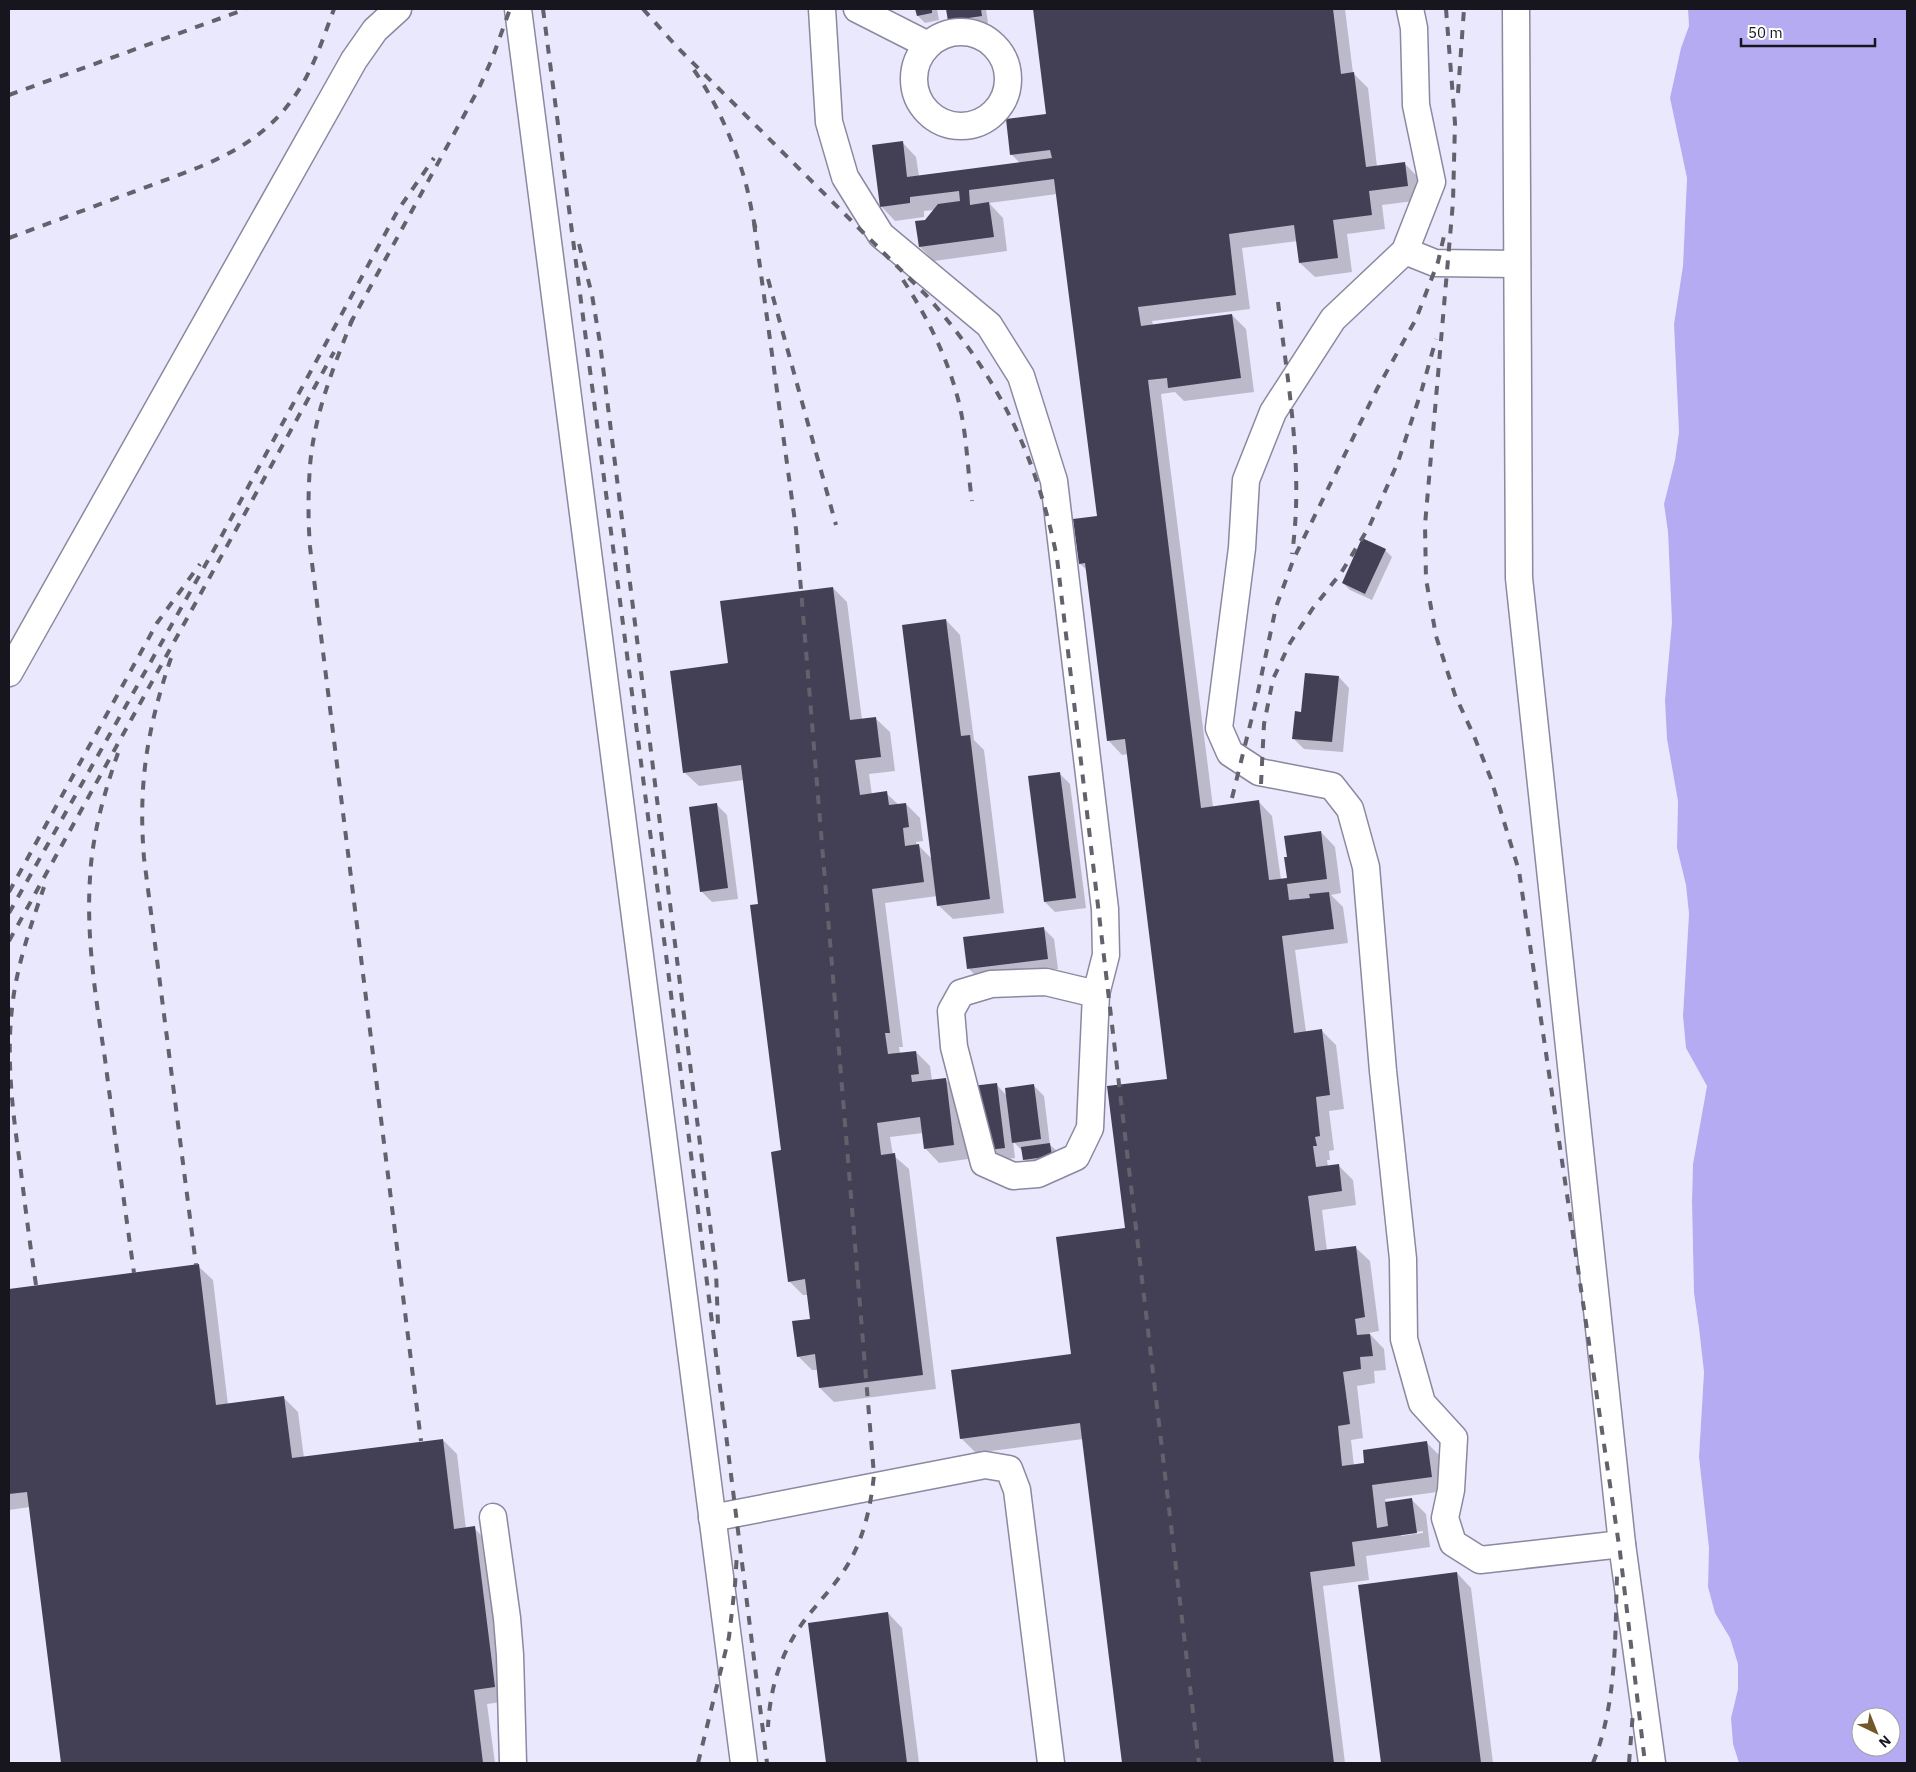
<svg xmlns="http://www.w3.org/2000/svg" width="1916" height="1772" viewBox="0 0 1916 1772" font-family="'IBM Plex Sans',sans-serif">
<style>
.built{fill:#eae8fd}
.water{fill:#b5abf2;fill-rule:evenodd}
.shadow{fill:#0003;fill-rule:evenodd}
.building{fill:#434055}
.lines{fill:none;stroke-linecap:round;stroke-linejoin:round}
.minor-casing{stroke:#8b88a0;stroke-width:29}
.minor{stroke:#fff;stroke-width:26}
.rail{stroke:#63616b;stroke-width:4;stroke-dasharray:9 9;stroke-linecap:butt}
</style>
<rect width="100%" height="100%" fill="#f4f3fe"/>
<polygon class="built" points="9,9 1688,9 1689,26 1681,48 1670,98 1687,178 1683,266 1674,324 1679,432 1675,460 1664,504 1668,532 1672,622 1665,700 1667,739 1678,801 1677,848 1686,885 1689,914 1683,1016 1686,1048 1707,1086 1693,1164 1692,1201 1694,1293 1699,1328 1704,1372 1699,1457 1709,1548 1708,1587 1715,1613 1730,1638 1738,1664 1738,1689 1731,1718 1733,1744 1739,1763 9,1763"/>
<path class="water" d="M1688 9H1907V1763H1739L1733 1744 1731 1718 1738 1689V1664L1730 1638 1715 1613 1708 1587 1709 1548 1699 1457 1704 1372 1699 1328 1694 1293 1692 1201 1693 1164 1707 1086 1686 1048 1683 1016 1689 914 1686 885 1677 848 1678 801 1667 739 1665 700 1672 622 1668 532 1664 504 1675 460 1679 432 1674 324 1683 266 1687 178 1670 98 1681 48 1689 26ZM1861 1717H1891V1747H1861Z"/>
<g class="shadow">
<polygon points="917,9 937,9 939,20 925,23 918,16"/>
<polygon points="947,9 986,9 988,23 956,28 949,21"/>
<path d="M1034 9H1345L1353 73 1368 88 1377 167 1404 163 1419 178 1422 200 1382 205 1385 229 1347 234 1352 272 1315 277 1300 263 1298 241 1242 248 1250 309 1152 321 1153 325 1232 315 1246 329 1254 392 1184 401 1175 392 1161 394 1213 807 1258 801 1272 816 1281 880 1289 879V858L1321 832 1335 847 1341 893 1331 895 1343 907 1348 943 1295 950 1306 1032 1321 1030 1336 1045 1344 1109 1329 1111 1334 1150 1329 1151 1330 1160H1327L1328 1167 1338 1165 1353 1180 1356 1205 1322 1210 1327 1251 1355 1247 1370 1261 1379 1331 1369 1333 1384 1349 1386 1370 1374 1371 1375 1383 1357 1386 1363 1438 1351 1440 1354 1466 1366 1464 1427 1443 1441 1457 1445 1491 1385 1499 1386 1503 1412 1500 1426 1514 1430 1547 1366 1556 1369 1580 1323 1586 1345 1763H1124L1083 1439 976 1453 961 1438 1072 1355 1126 1229 1169 1080 1128 754 1122 755 1108 740 1087 570 1080 564 1098 517 1057 194 989 203 1003 218 1007 251 934 261 920 247 925 221 934 210 924 211V217L895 221 881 206 902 142 916 157 919 176 1020 163 1011 154 1047 115ZM1423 1531V1533L1401 1536V1534Z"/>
<polygon points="1385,550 1392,557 1372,600 1350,590 1343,583"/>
<polygon points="833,588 847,602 862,720 875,718 890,732 895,771 869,774 872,795 886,793 899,805 906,804 920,818 923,841 916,842 917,846 919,846 933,860 946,620 960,635 974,740 984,750 1004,913 953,919 938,905 937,896 885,903 903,1047 899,1047 900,1054 916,1052 930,1066 932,1081 945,1079 960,1094 968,1159 939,1163 925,1148 923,1133 890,1137 893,1155 909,1169 936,1389 834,1402 820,1388 818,1370 812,1370 798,1356 812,1320 808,1295 803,1295 789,1281 782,1152 759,905 744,780 699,786 684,772 729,664"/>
<polygon points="1339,677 1349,688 1343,752 1304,749 1293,738 1302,713"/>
<polygon points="1059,773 1070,784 1086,908 1055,912 1045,902"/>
<polygon points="717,805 727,815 738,899 712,902 701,891"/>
<polygon points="1043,928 1054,939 1058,969 979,979 969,969"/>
<polygon points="996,1084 1007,1096 1033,1085 1044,1096 1050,1145 1057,1151 1031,1166 1024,1159 1023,1152 1013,1141 1015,1158 992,1161"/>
<polygon points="198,1266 213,1280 228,1405 284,1398 298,1412 304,1458 443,1440 457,1454 466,1529 474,1528 488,1542 508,1701 487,1704 495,1763 62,1763 30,1507 9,1510 9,1290"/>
<polygon points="1457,1573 1471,1588 1493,1763 1382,1763 1360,1586"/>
<polygon points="888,1613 902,1628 919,1763 827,1763 809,1624"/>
</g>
<g class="building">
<polygon points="915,9 932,9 932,13 917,16"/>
<polygon points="946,9 981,9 982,16 948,21"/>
<polygon points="1033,9 1333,9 1341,74 1354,72 1366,167 1405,162 1408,186 1369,191 1372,215 1333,220 1338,258 1299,263 1294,225 1229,234 1236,295 1138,307 1141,326 1232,314 1241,378 1168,388 1167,378 1148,380 1201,808 1259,800 1269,880 1287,878 1284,857 1287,857 1284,836 1321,831 1327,879 1287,884 1289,900 1310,898 1309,894 1329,892 1334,929 1282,936 1294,1033 1322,1029 1330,1095 1316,1097 1320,1136 1315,1137 1317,1146 1313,1146 1316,1167 1339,1164 1342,1191 1308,1196 1315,1251 1356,1246 1365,1317 1355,1319 1357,1335 1370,1334 1373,1356 1360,1357 1361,1369 1343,1372 1350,1424 1338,1426 1342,1466 1364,1463 1363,1450 1427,1441 1432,1477 1372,1485 1377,1528 1388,1526 1385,1502 1412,1498 1417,1533 1352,1542 1355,1566 1310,1572 1334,1763 1122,1763 1080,1423 960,1439 951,1370 1071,1354 1056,1237 1125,1228 1107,1086 1167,1079 1125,739 1107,741 1085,563 1079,564 1073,519 1097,516 1054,179 969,190 970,205 989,202 994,237 919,247 915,221 925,220 938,204 960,201 959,191 910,197 910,203 880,207 872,145 903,141 907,177 1052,158 1050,150 1010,155 1006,119 1046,114"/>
<polygon points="1362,538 1386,549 1365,594 1342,583"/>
<polygon points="833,587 850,720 876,717 881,757 855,760 860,795 887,791 889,805 906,803 909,827 903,828 905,846 919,844 924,882 872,889 890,1033 885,1033 888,1054 916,1051 919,1074 911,1075 912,1082 946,1078 954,1145 924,1149 920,1117 877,1123 881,1155 895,1153 923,1375 819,1388 815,1354 797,1357 792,1321 810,1319 805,1279 788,1282 771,1152 781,1150 750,905 758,904 741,765 683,773 670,671 728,663 720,601"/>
<polygon points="946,619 961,736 970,735 990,899 937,906 902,625"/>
<polygon points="1305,673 1339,676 1332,742 1292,739 1295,711 1301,712"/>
<polygon points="1060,772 1076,898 1044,902 1028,776"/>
<polygon points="717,803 728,888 700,892 689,807"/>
<polygon points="1044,927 1048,959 967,969 963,937"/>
<polygon points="997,1083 1005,1148 980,1151 972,1086"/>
<polygon points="1034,1084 1041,1139 1012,1143 1005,1088"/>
<polygon points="1050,1143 1052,1156 1023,1160 1021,1147"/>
<polygon points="199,1264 216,1405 284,1396 292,1458 443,1439 454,1529 475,1526 495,1687 474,1690 483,1763 61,1763 27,1492 9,1494 9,1289"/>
<polygon points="1457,1572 1481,1763 1381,1763 1358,1585"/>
<polygon points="888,1612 907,1763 826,1763 808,1623"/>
</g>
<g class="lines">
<defs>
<g id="minor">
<polyline points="518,9 744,1763"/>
<polyline points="822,9 829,122 845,177 881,235 989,325 1021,376 1054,481 1105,909 1106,955 1096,994 1090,1128 1076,1157 1038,1174 1013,1176 984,1163 954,1047 951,1011 961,993 991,984 1046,982 1096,994"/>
<polyline points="857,9 928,45"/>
<polyline points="1410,9 1414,28 1416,105 1432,182 1405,251 1333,319 1273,412 1246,480 1242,548 1219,728 1230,753 1259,772 1332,786 1350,809 1366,867 1383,1071 1403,1259 1404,1339 1422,1403 1454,1438 1451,1490 1445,1518 1453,1543 1480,1560 1622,1544"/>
<polyline points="1516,9 1519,578 1622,1544 1652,1763"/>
<circle cx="961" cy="79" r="47"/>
<polyline points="1405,251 1435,263 1517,264"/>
<polyline points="9,673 354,60 375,30 398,9"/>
<polyline points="493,1517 507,1618 510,1655 513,1763"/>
<polyline points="712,1518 985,1465 1009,1469 1017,1490 1051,1763"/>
</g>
</defs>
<use href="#minor" class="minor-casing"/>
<use href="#minor" class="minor"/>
<g class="rail">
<polyline points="543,9 668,970 767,1763"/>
<path d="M643 9 678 48 926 295C997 375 1036 453 1057 558L1199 1763"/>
<polyline points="1446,9 1455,123 1453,202 1425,525 1426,579 1436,636 1455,695 1474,736 1491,779 1519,871 1620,1552 1645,1763"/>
<path d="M694 70C716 102 732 138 743 174 749 192 751 211 756 230"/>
<polyline points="1458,93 1464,9"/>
<polyline points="9,95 246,9"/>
<path d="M754 223 796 529 874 1475C871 1504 865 1533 851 1559 839 1581 822 1598 807 1617 782 1649 770 1686 768 1727"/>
<path d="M9 238C50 223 92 207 133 192 190 170 253 154 291 101 312 74 322 41 334 9"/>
<polyline points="579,244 592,295 600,343 716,1272 718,1324"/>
<polyline points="768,279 836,525"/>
<path d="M903 280C930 321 953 369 962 417 967 444 968 473 972 501"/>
<path d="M1278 302C1288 385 1304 470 1292 554"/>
<path d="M353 318C334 365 314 415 310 466 308 493 308 520 310 547L421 1441"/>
<polyline points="350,324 479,88 492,59 510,9"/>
<path d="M171 658C147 729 138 784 144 858L196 1265"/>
<path d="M118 753C104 793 92 836 90 878 86 939 96 999 105 1059 114 1130 124 1201 134 1273"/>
<polyline points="1261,784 1264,724 1273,679 1290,643 1313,608 1341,573 1369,527 1398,462 1422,389 1436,339"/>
<polyline points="1232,798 1256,701 1276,607 1294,558 1377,389 1416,319 1438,262 1444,236"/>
<polyline points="9,892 157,623 200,564"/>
<polyline points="9,913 220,539 398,210 434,158"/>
<polyline points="9,941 334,352"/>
<path d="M36 1285C30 1245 25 1205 20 1164 12 1108 5 1050 14 993 20 956 32 922 44 887"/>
<polyline points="698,1763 729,1637 735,1585 737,1553"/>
<path d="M1593 1763C1617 1703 1615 1638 1617 1575"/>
<polyline points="1629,1763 1633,1712"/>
</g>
</g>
<rect width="1916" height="1772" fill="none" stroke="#17151e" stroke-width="20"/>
<g transform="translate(1876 1732) rotate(137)"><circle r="24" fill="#ffffff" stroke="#a2a1a5"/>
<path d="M0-4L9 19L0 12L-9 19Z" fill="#715729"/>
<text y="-8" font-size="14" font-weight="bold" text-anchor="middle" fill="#17151e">N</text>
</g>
<path d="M1741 38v8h134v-8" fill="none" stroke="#17151e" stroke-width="2.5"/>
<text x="1748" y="38" font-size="15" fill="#17151e" stroke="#ffffff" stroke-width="4" paint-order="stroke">50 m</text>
</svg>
